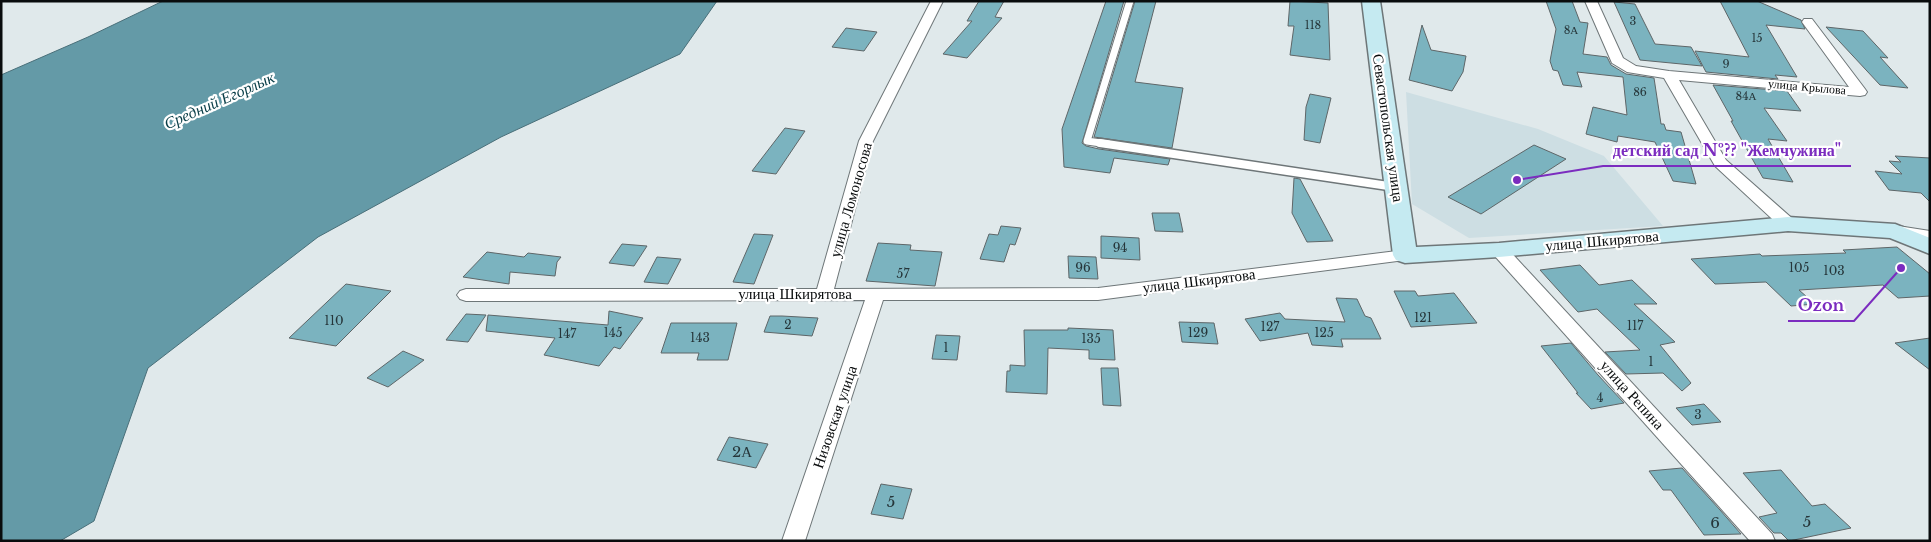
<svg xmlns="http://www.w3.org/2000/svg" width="1931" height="542" viewBox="0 0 1931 542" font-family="'Libre Baskerville',serif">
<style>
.built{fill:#cddee3}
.water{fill:#649aa7;stroke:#496f79}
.building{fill:#7bb3bf;stroke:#5e6668}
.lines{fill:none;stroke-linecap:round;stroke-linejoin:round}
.lane-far1-casing{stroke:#6e7678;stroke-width:9}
.lane-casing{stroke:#6e7678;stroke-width:11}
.street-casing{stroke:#6e7678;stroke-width:2}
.secondary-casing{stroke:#6e7678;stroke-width:3}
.lane-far1{stroke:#fff;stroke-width:7}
.lane{stroke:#fff;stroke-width:8}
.street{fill:#fff;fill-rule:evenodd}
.secondary{fill:#c5eaf1;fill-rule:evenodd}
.labels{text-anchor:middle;stroke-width:4.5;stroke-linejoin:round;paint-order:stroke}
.far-number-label{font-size:11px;fill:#26363a}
.far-street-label{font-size:12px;fill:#090c0d;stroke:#fff}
.number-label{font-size:12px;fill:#26363a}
.street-label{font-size:15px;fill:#090c0d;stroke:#fff}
.near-number-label{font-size:15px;fill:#26363a}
.water-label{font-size:16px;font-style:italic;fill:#083d47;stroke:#fff}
.leader{fill:none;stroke:#7b2cbf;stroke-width:2}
.callout-dot{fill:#7b2cbf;stroke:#fff;stroke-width:2}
.callout-label{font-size:16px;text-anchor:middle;font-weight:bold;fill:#7b2cbf;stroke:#fff;stroke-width:4.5;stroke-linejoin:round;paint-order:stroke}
</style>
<rect width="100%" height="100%" fill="#e0e9eb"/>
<polygon class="built" points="1406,92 1538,129 1604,156 1663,226 1469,238 1412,204"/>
<polygon class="water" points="163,1 717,1 680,54 501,137 318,237 148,368 94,521 60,541 1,541 1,75 88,37"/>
<g class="building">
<polygon points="979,1 1004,1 995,17 1002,18 967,58 943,54 972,21 967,21"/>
<polygon points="1106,1 1124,1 1082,143 1086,146 1099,149 1170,159 1168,165 1114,158 1110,173 1064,167 1062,129"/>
<polygon points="1135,1 1156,1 1135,82 1183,88 1172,148 1094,137"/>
<polygon points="1290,1 1328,3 1330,60 1290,55 1294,26 1288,26"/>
<polygon points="1546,1 1572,1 1580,22 1588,23 1583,54 1607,57 1611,65 1626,74 1654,78 1661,124 1664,124 1666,130 1681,132 1696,184 1673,181 1655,142 1618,136 1617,142 1586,134 1593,107 1627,115 1623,77 1577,72 1582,87 1563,85 1558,71 1553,70 1550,61 1556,29"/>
<polygon points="1720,1 1757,1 1801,20 1805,29 1766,25 1797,77 1775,75 1778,79 1706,72 1695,51 1749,57"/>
<polygon points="1614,2 1635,4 1655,44 1691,47 1702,66 1640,60"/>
<polygon points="1422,25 1431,50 1466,56 1463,72 1452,91 1409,80"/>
<polygon points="1826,27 1863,31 1888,58 1880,57 1908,88 1880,85"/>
<polygon points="846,28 877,32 864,51 832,47"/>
<polygon points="1713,85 1787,91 1801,111 1764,108 1787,141 1768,139 1793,182 1763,178 1731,121 1733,121"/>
<polygon points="1310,94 1331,98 1320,143 1304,140 1306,107"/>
<polygon points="785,128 805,131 776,174 752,171"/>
<polygon points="1534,145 1566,159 1481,214 1448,197"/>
<polygon points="1895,156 1930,158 1930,202 1921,193 1889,190 1875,171 1902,174 1889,161 1901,162"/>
<polygon points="1294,178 1300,179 1333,241 1307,242 1292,213"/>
<polygon points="1152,213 1179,213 1183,232 1155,231"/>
<polygon points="1001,226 1021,228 1015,245 1010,244 1004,262 980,259 989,234 998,235"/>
<polygon points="754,234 773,235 754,284 733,282"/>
<polygon points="1101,236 1139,238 1140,260 1101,258"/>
<polygon points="878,243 911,245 910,250 942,252 935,286 866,281"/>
<polygon points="622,244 647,246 634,266 609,263"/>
<polygon points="1897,247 1930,274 1930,296 1898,298 1883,285 1799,290 1815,304 1791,306 1766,282 1715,284 1691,259 1760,254 1762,256 1846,253 1843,250"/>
<polygon points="487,252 524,257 528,253 561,257 557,262 555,276 510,272 509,284 463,277"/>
<polygon points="1068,256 1096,257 1098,279 1069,278"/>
<polygon points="657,257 681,259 668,284 644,282"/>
<polygon points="1580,265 1599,285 1632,280 1657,304 1634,304 1675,342 1660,345 1691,383 1682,391 1663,373 1626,374 1605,352 1640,350 1597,309 1578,312 1540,270"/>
<polygon points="346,284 391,291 336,346 289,338"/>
<polygon points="1394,291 1415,291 1418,296 1454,293 1477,323 1411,327"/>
<polygon points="1336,298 1357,299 1365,316 1371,318 1381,339 1341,339 1343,347 1312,345 1308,333 1260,341 1245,319 1280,313 1285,319 1345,322"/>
<polygon points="609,311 643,318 620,349 614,347 599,366 544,355 555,338 486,331 488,315 608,325"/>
<polygon points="466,314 486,315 468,342 446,340"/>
<polygon points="770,316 782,316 818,318 812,336 764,332"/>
<polygon points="1179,322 1214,323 1218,344 1182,342"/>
<polygon points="671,323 737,323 728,360 697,360 699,353 661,353"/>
<polygon points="1068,328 1113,330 1115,360 1089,359 1089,350 1048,348 1047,394 1006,392 1007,371 1010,371 1010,365 1025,366 1024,330 1068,330"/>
<polygon points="936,335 960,336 957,360 932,359"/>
<polygon points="1930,338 1930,370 1895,343"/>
<polygon points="1571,343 1598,375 1624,403 1591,409 1576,393 1578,393 1541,346"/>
<polygon points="403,351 424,360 388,387 367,378"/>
<polygon points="1101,368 1118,368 1121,406 1103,405"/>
<polygon points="1704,404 1721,422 1692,425 1676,408"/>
<polygon points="729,437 768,444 756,468 717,460"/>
<polygon points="1682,468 1720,510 1741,534 1704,535 1671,490 1663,490 1649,471"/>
<polygon points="1781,470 1812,506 1825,504 1851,528 1789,541 1781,533 1774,533 1759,517 1777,513 1743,473"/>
<polygon points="881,484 912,489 903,519 871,514"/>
</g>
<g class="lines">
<defs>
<polyline id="lane-far1" points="1108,144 1087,141 1130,1"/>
<polyline id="lane" points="1100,143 1395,187"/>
<g id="street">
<polygon points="931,1 943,1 873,141 834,289 1098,288 1405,250 1411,251 1414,255 1411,259 1405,260 1098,300 883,300 805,541 782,541 865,300 466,301 460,299 457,295 460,291 466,289 817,289 859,141"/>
<polygon points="1585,1 1597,1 1623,58 1636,66 1669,71 1849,87 1802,22 1804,19 1812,19 1865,89 1867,92 1865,95 1860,96 1679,80 1726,160 1794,220 1796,224 1794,228 1782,228 1715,166 1664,78 1627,72 1612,63"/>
<polygon points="1898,226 1930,231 1930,241 1892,235 1890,231 1892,227"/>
<polygon points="1499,245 1505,246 1772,534 1775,541 1750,541 1493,254 1490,250 1493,246"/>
</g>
<polygon id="secondary" points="1362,1 1380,1 1416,247 1499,243 1788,217 1895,224 1930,238 1930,254 1890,238 1788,231 1499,257 1405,263 1396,260 1393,255"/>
</defs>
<use href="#lane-far1" class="lane-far1-casing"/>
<use href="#lane" class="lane-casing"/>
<use href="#street" class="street-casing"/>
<use href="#secondary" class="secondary-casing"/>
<use href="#lane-far1" class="lane-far1"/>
<use href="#lane" class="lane"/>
<use href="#street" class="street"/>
<use href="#secondary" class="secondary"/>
</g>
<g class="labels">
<g class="far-number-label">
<text x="1633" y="25">3</text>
<text x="1313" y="29">118</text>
<text x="1571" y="34">8А</text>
<text x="1757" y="42">15</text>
<text x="1726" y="68">9</text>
<text x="1640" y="96">86</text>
<text x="1746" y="100">84А</text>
</g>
<g class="far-street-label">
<text transform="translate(1807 87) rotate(5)" y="4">улица Крылова</text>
</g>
<g class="number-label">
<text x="1120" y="252">94</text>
<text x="1083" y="272">96</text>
<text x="1799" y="272">105</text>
<text x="1834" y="275">103</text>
<text x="903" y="278">57</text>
<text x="1423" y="322">121</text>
<text x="334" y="325">110</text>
<text x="788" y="329">2</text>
<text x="1635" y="330">117</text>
<text x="1270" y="331">127</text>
<text x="613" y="337">145</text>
<text x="1198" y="337">129</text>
<text x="1324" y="337">125</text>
<text x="567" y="338">147</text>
<text x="700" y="342">143</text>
<text x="1091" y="343">135</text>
<text x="946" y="352">1</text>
<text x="1651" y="366">1</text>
<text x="1600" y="402">4</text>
<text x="1698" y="419">3</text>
</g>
<g class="street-label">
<text transform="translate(1388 128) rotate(82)" y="5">Севастопольская улица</text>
<text transform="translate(851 200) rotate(-74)" y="5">улица Ломоносова</text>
<text transform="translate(1602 241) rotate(-5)" y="5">улица Шкирятова</text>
<text transform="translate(1199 281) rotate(-7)" y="5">улица Шкирятова</text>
<text x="795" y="299">улица Шкирятова</text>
<text transform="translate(1632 395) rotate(48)" y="5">улица Репина</text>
<text transform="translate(835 417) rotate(-71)" y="5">Низовская улица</text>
</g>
<g class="near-number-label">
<text x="742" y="457">2А</text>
<text x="891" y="507">5</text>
<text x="1807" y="527">5</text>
<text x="1715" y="528">6</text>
</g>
<g class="water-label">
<text transform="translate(219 100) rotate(-24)" y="6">Средний Егорлык</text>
</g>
</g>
<path class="leader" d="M1517 180L1603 166H1851M1901 268L1854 321H1788"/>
<g class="callout-dot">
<circle cx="1517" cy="180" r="5"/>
<circle cx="1901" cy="268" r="5"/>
</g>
<g class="callout-label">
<text x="1727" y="156">детский сад №?? "Жемчужина"</text>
<text x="1821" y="311">Ozon</text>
</g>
<rect width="1931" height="542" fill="none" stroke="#090c0d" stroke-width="5"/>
</svg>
